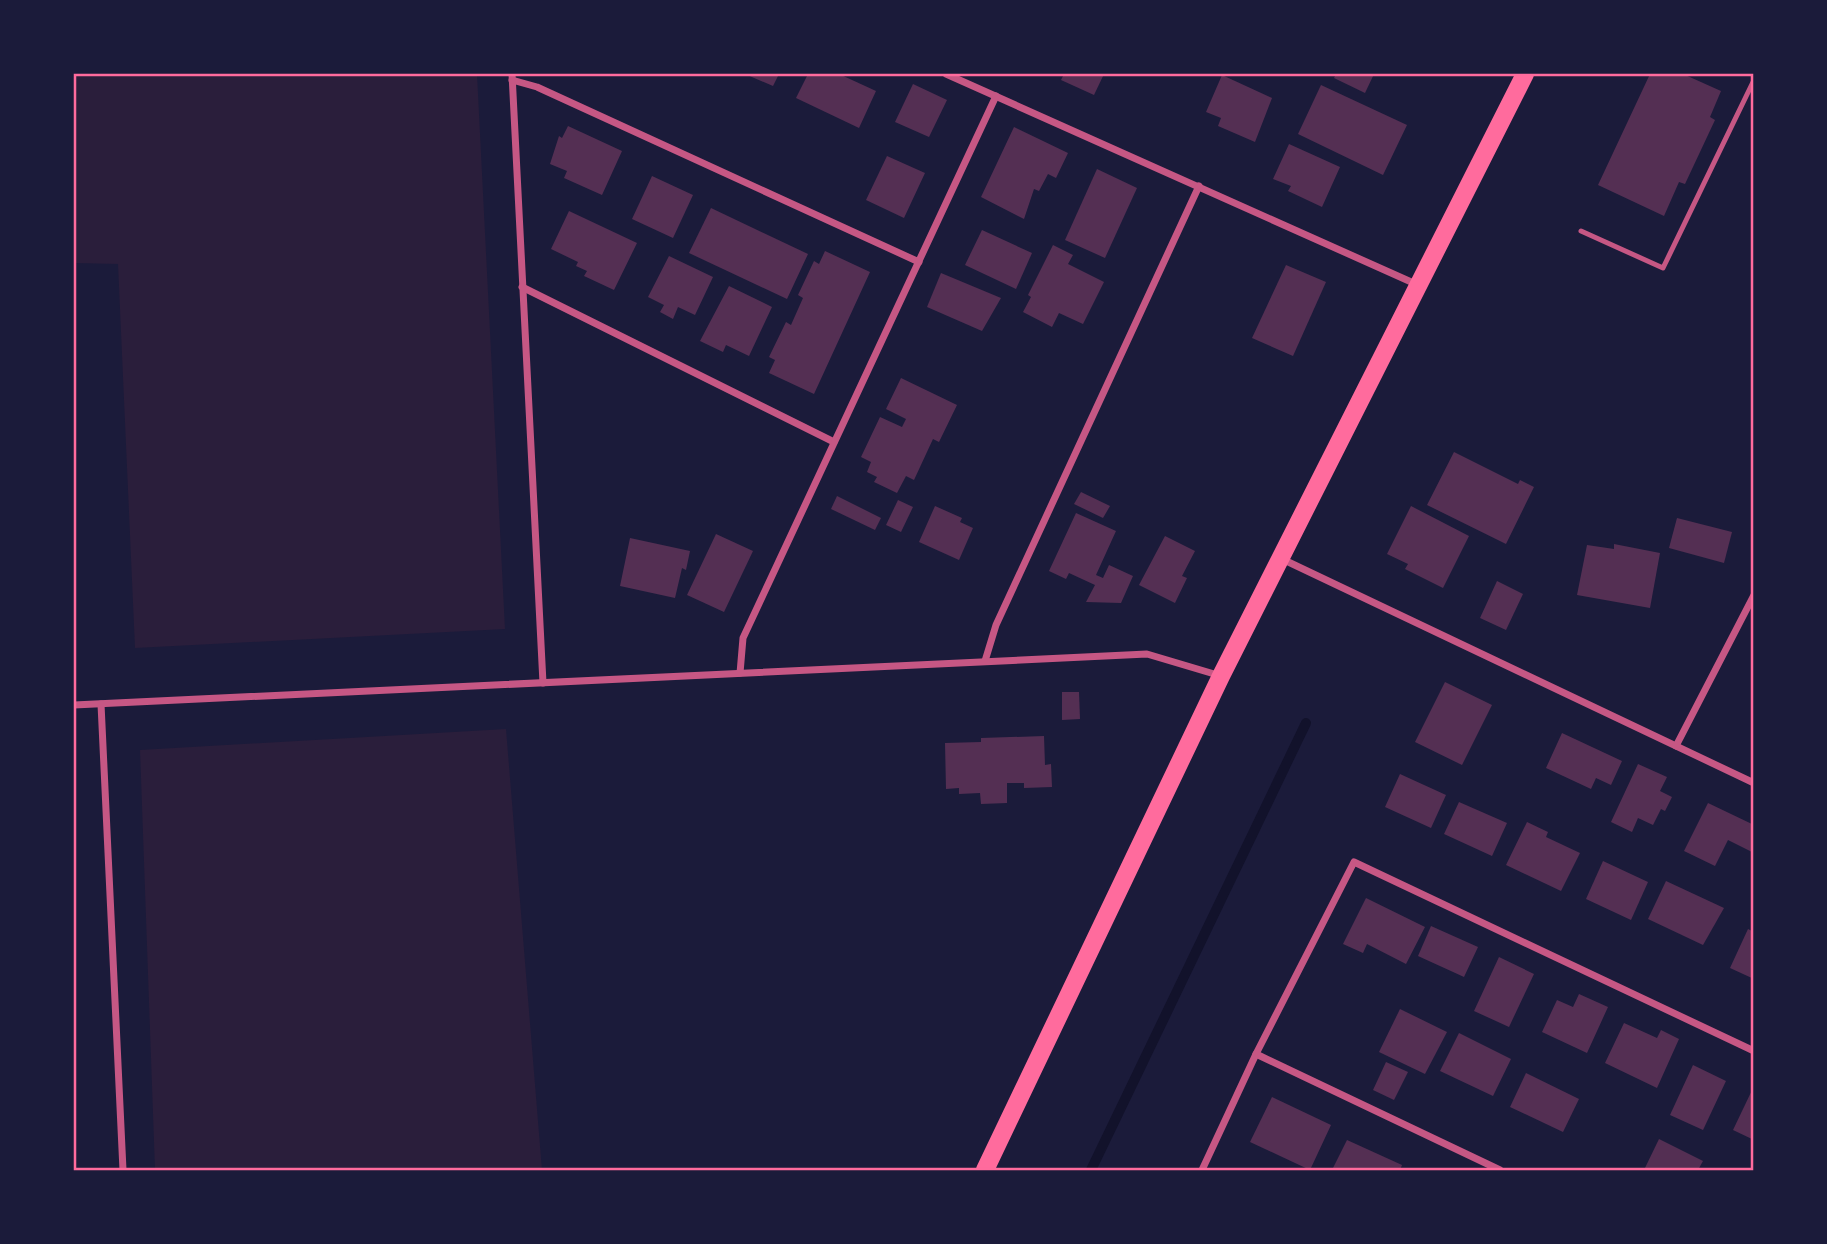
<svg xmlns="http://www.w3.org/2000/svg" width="1827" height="1244" viewBox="0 0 1827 1244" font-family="Manrope,sans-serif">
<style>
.green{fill:#2a1e3b}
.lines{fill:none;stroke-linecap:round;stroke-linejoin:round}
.stream{stroke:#12122b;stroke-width:10}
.building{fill:#542f53}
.service{stroke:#c65784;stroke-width:5}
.minor{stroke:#c65784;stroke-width:7}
.primary{stroke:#ff6b9d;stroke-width:18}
.neatline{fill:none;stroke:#ff6b9d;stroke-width:2.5}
</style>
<rect width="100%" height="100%" fill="#1b1b3a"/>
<g class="green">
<polygon points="74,74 477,74 505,629 135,648 118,264 74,263"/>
<polygon points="506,729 542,1170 155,1170 140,750"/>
</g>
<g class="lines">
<polyline class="stream" points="1091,1170 1306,723"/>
</g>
<g class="building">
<polygon points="745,74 779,74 773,86"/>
<polygon points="808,74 839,74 876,91 859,128 796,98"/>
<polygon points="1064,74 1104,74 1094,95 1061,80"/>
<polygon points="1336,74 1374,74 1365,93 1334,78"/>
<polygon points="1650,74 1683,74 1721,91 1710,117 1715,120 1685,184 1679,182 1664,216 1598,185"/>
<polygon points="1222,75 1272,98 1255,142 1218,126 1221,118 1206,112"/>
<polygon points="913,84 947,100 929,137 895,122"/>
<polygon points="1321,85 1407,125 1383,175 1298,134"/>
<polygon points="568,126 622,151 602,195 564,178 567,171 550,164 559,136 562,138"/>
<polygon points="1014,127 1068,153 1056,178 1048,174 1039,191 1034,189 1024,219 981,197"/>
<polygon points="1289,144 1340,167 1322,207 1288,191 1291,186 1273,179"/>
<polygon points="887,156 925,173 904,218 866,200"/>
<polygon points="1097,169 1137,188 1105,258 1065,240"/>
<polygon points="652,176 693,195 673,238 632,219"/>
<polygon points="711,208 808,254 787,299 689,253"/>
<polygon points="569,211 637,243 614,290 584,276 587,271 576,266 578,262 551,249"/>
<polygon points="982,230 1032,253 1016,289 965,265"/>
<polygon points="1053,245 1073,255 1068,264 1104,282 1083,324 1059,313 1052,327 1023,312 1031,297 1028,295"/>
<polygon points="825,251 870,272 814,394 769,373 775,360 769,357 786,322 791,325 803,298 798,295 814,261 819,264"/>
<polygon points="669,256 713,277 695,315 678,307 673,319 660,312 664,305 648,297"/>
<polygon points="1286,265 1326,282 1293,356 1252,338"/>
<polygon points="941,273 1001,298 982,331 927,307"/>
<polygon points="729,286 772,307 749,356 726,345 723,352 700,341"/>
<polygon points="901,378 957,405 939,442 933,439 914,480 906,476 897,493 874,482 877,477 867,472 871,462 861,457 880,417 902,427 906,419 886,409"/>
<polygon points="1454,452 1518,484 1520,480 1534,487 1506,544 1427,505"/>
<polygon points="1081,492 1110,506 1103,518 1074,504"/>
<polygon points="837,496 881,518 875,530 831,509"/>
<polygon points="898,500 913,507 901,532 886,525"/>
<polygon points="935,506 962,518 960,522 973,528 959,560 919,542"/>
<polygon points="1411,506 1469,536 1443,588 1405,569 1408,564 1387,554"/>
<polygon points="1076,513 1116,531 1096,575 1103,578 1109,565 1133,576 1121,603 1086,602 1095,585 1069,573 1066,579 1049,571"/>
<polygon points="1677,518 1732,532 1724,563 1669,548"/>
<polygon points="716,534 753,551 724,612 687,595"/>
<polygon points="1165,536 1195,551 1182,576 1187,578 1175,603 1139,585"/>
<polygon points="630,538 690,551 686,570 682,568 675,598 620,586"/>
<polygon points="1614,544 1660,553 1650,608 1577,595 1587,545 1614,549"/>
<polygon points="1497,581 1523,594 1506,630 1480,618"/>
<polygon points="1445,682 1492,705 1462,765 1415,742"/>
<polygon points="1062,692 1079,692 1080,719 1062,720"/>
<polygon points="1562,733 1622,761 1611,785 1596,778 1591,789 1546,768"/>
<polygon points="1044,736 1045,765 1051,764 1052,787 1024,788 1024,783 1007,783 1007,803 981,804 980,793 959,794 959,788 946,789 945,743 981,742 981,738"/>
<polygon points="1638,764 1667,777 1660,791 1672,797 1665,811 1661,809 1653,825 1638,818 1632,832 1611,822"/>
<polygon points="1400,774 1446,795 1431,828 1385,807"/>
<polygon points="1459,802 1507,823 1492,856 1444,834"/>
<polygon points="1708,803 1754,825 1754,853 1728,840 1715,866 1684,851"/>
<polygon points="1527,822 1548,832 1546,837 1580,853 1561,891 1506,865"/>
<polygon points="1603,861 1648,882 1631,920 1586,899"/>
<polygon points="1666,881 1724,908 1703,945 1648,919"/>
<polygon points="1366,898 1425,927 1406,964 1367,944 1363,953 1343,944"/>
<polygon points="1431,926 1478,947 1464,977 1418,956"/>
<polygon points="1748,929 1754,932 1754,979 1730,968"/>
<polygon points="1499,957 1534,974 1509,1027 1474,1011"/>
<polygon points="1579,994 1608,1007 1587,1053 1542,1032 1557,1000 1573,1007"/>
<polygon points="1400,1009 1447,1032 1425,1074 1379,1052"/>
<polygon points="1624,1023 1657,1038 1661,1030 1679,1039 1657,1088 1605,1063"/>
<polygon points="1459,1033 1511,1059 1493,1096 1440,1071"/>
<polygon points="1386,1062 1408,1072 1394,1100 1373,1090"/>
<polygon points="1693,1065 1726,1081 1703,1130 1670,1115"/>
<polygon points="1526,1073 1579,1099 1563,1132 1510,1107"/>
<polygon points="1754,1086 1754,1140 1733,1130"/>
<polygon points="1272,1097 1331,1125 1310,1170 1250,1142"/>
<polygon points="1659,1139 1703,1161 1698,1170 1644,1170"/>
<polygon points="1347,1140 1402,1165 1400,1170 1332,1170"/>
</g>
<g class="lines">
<polyline class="service" points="1581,231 1663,268 1754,80"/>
<g class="minor">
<polyline points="512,74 543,683"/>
<polyline points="946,74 1418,285"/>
<polyline points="512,80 537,87 919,262"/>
<polyline points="522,287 834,442"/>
<polyline points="1282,559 1754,783"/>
<polyline points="985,661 996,625 1199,186"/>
<polyline points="740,673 743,638 996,96"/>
<polyline points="101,704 123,1170"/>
<polyline points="74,705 1147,654 1221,676"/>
<polyline points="1676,746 1754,595"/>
<polyline points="1256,1054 1500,1170"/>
<polyline points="1202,1170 1256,1054 1354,862 1754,1051"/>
</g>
<polyline class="primary" points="985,1170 1221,676 1525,74"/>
</g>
<rect width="1827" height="1244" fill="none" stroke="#1b1b3a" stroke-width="150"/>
<rect x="75" y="75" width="1677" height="1094" class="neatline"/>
</svg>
